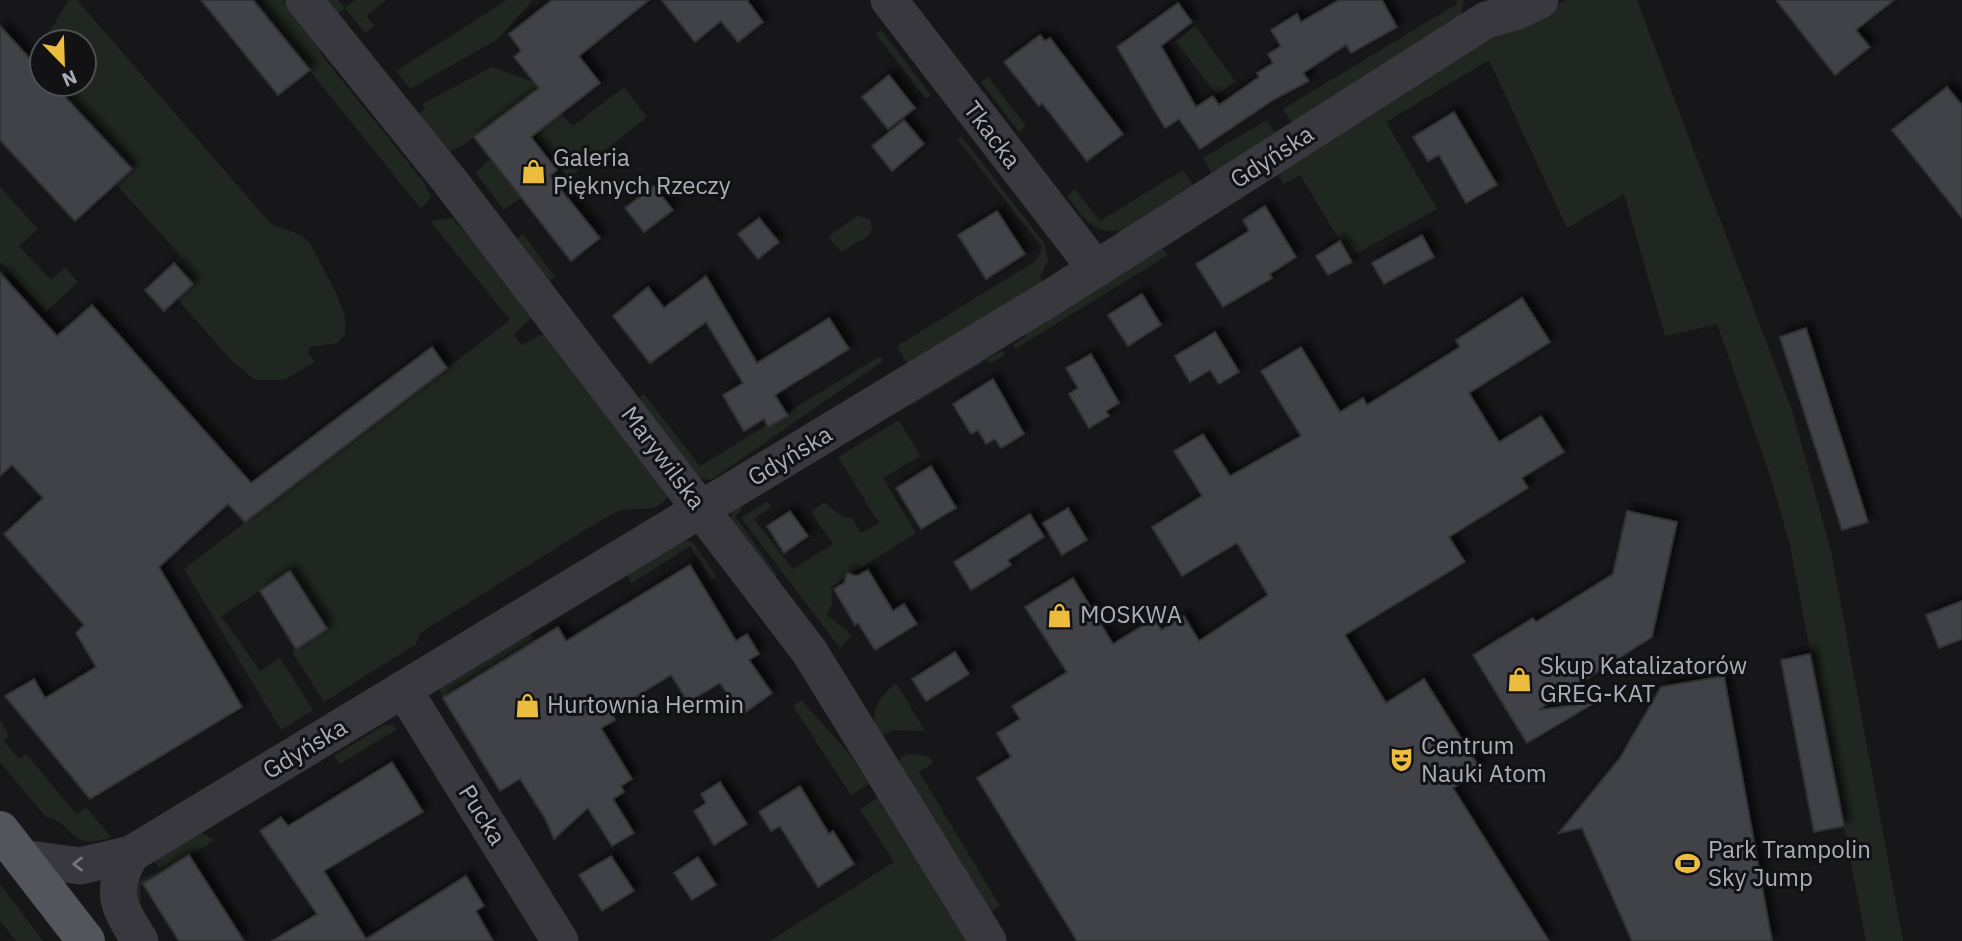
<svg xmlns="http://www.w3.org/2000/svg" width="1962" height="941" viewBox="0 0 1962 941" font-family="'IBM Plex Sans',sans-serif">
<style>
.green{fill:#1f2720}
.building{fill:#414246;stroke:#313135;stroke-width:2;filter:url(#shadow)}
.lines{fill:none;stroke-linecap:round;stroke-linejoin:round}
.minor{stroke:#38383e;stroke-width:37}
.major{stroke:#54555c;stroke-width:38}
.oneway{stroke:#767881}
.labels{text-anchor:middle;stroke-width:6;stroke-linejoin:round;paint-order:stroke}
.street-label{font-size:24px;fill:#a9adb8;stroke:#121214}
.poi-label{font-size:24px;fill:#a9adb8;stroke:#121214;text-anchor:start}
</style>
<defs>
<filter id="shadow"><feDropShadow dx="6" dy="-6" stdDeviation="3.5" flood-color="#0009"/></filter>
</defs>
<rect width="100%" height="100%" fill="#171719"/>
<g class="green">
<polygon points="69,0 77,0 271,224 301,235 310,243 336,293 345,316 345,335 337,343 310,347 308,353 315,362 284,380 255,380 232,361 177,299 193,284 174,263 180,255 115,183 131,168 53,84 84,84 84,42 43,42"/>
<polygon points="253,0 283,0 311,34 324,58 423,181 431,197 421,209"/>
<polygon points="321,0 338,0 345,8 355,0 386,0 366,16 375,26 365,33 345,8 334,16"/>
<polygon points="507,0 533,0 498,39 410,89 396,71"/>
<polygon points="1455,0 1464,0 1460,18 1295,128 1283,109 1457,4"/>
<polygon points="1565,0 1637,0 1792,410 1831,551 1903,941 1866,941 1790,546 1770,475 1717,324 1665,336 1624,194 1567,228 1489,60 1386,122 1437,209 1350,257 1300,175 1284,184 1276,172 1488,39 1550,11"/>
<polygon points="1195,26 1235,81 1217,95 1176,41"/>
<polygon points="881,30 931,95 926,99 876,34"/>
<polygon points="492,67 542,85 462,146 444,154 414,118 425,109 422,104"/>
<polygon points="988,77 1026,126 1019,132 981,82"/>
<polygon points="624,87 647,117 569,178 529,129 558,112 573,126"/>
<polygon points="1267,120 1279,139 1216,180 1203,158"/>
<polygon points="961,136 1045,244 1048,261 1040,277 1045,286 910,368 897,346 1036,261 1042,247 957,139"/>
<polygon points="491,158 522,197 504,210 476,173"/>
<path d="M1183 170 1197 191 1121 239 1118 230C1092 235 1081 214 1067 196L1075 189 1100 221Z"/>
<polygon points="0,187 38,229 19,246 51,280 65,267 78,282 46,312 0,262"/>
<polygon points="858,215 870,220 872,229 868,236 841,252 828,237"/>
<path d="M452 218 537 312 514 335 522 345 549 331 671 490C661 514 645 507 624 510 615 511 606 518 598 522L420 633 416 644 324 702 292 652 327 629 290 571 221 616 260 671 280 658 313 710 281 730 184 569 510 320 430 221Z"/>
<polygon points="523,234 555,277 546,284 513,242"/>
<polygon points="1160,247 1168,255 1015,349 1012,345 1026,336 1023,330"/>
<polygon points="1002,351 1005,355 990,364 987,360 910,406 907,399"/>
<polygon points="880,356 883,361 711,480 698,478 635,401 644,394 700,466"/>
<polygon points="899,420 920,456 883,478 916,533 831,587 832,604 827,615 852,635 840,648 741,518 768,501 771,507 754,519 793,569 833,544 811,512 824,502 843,517 852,518 861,533 879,523 838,457"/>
<polygon points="737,503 742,510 735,516 777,575 772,579 729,519"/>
<polygon points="683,538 694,544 716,576 712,580 690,546 632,583 625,573"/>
<polygon points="529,633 535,641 443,698 437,683"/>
<path d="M896 683 925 731 893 730 879 738C870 711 875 701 896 683Z"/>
<polygon points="801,700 848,752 869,784 851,795 793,706"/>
<path d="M0 719 9 736 4 741 19 759 26 754 77 815 86 807 111 837C67 853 76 822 46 817L0 762Z"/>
<polygon points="384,725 393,725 397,729 340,764 334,756"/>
<polygon points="907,754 929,756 933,763 919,772 1000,906 986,915 898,761"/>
<polygon points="881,796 972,941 770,941 894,862 860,809"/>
<polygon points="195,829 215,840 140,886 141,916 128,902 139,881 159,869 151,856"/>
<polygon points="0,884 43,941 16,941 0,921"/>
</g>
<g class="building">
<polygon points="201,0 253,0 310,70 278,95"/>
<polygon points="552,0 649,0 579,56 600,83 531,137 557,170 550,176 600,238 571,261 474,137 539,88 514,57 521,51 509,34"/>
<polygon points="662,0 747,0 763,22 738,42 721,21 695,42"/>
<polygon points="1339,0 1382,0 1397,27 1351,53 1346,45 1303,73 1309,81 1273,100 1200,149 1179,119 1165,128 1117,47 1178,3 1192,22 1161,46 1196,107 1213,96 1219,105 1259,77 1257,73 1273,63 1268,54 1281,46 1271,30 1297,14 1301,22"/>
<polygon points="1776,0 1894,0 1856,30 1870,47 1835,75"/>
<polygon points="0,26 42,72 42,84 53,84 132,169 75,221 0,140"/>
<polygon points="1040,35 1045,41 1050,38 1123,134 1087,161 1042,103 1039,106 1004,62"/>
<polygon points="889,75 915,108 888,129 862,97"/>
<polygon points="1947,87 1962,105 1962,218 1892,130"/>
<polygon points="1454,112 1497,185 1466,203 1439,155 1428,161 1413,137"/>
<polygon points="904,120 924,144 892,171 872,146"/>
<polygon points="654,186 673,210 644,232 625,208"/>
<polygon points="1265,206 1296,257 1270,274 1272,278 1223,307 1196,264 1249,231 1243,220"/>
<polygon points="997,211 1025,254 986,279 958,235"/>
<polygon points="759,218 779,242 758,259 738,234"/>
<polygon points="1422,235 1434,257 1384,284 1372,263"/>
<polygon points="1340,241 1352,262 1328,275 1316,256"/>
<polygon points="174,263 193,284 164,311 145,290"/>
<polygon points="0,273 57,336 92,305 251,483 432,347 447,368 245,522 228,504 159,567 242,707 90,799 5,696 34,679 45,698 96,667 76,633 84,625 4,534 43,498 12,465 0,476"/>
<polygon points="706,276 757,363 829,318 849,349 775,395 788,416 768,427 764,419 744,431 723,395 743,383 706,322 650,363 613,316 648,287 664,308"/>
<polygon points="1142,294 1161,325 1128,346 1108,315"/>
<polygon points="1522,298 1550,342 1469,393 1499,442 1541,416 1564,452 1522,478 1528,488 1449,537 1465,562 1345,635 1386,703 1424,679 1481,770 1453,788 1549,941 1077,941 977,778 1011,757 997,733 1020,719 1012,706 1067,672 1025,607 1073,578 1113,644 1155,618 1161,630 1184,616 1199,641 1268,595 1237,543 1182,576 1152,527 1202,496 1174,451 1203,434 1230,476 1301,436 1261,371 1301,347 1340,412 1363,398 1367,405 1460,347 1456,340"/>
<polygon points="1806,328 1868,522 1842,530 1780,337"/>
<polygon points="1215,332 1239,372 1219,384 1210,370 1190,382 1175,356"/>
<polygon points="1091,354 1119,403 1106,411 1109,416 1089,428 1069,394 1078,388 1066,368"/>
<polygon points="993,379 1024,434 1001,448 995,439 986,444 978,430 971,434 953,404"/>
<polygon points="931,466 956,508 921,529 896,488"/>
<polygon points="1068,508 1087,540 1062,555 1043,523"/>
<polygon points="790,511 808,536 784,553 767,526"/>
<polygon points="1627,511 1677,522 1652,637 1538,710 1596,702 1527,743 1473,655 1533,618 1536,622 1613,574"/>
<polygon points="1030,514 1044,537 1008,560 1011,565 971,590 954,562"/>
<polygon points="690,565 736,641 747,634 759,654 749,660 772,693 742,715 720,683 688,702 671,675 611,712 615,720 601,728 632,779 621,786 624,792 613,799 634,833 612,846 588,808 554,839 546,820 520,779 500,791 443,698 558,627 566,641"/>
<polygon points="868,570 893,611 904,604 917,624 875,650 858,623 855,625 834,589 844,583 847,573 857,576"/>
<polygon points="290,571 327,629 296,649 260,591"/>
<polygon points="1962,601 1962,639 1939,648 1926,615"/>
<polygon points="955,652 969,674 926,701 912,679"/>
<polygon points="1810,654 1844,826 1814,832 1781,660"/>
<polygon points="1724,676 1772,941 1632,941 1582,828 1559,833 1620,758 1661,687"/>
<polygon points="392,762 423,812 324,871 366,939 466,876 484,906 476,911 493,941 272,941 317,914 260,831 281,817 288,826"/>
<polygon points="720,782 747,824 714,845 694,811 706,803 701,794"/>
<polygon points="800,786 829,834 833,831 854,864 818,887 780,826 771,831 759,812"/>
<polygon points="189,855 244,941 179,941 143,884"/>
<polygon points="611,856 634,891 602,911 579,875"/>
<polygon points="698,857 716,885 692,900 674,873"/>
</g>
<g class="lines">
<g class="minor">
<polyline points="304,0 449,180 809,651 988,941"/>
<polyline points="889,0 1096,269"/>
<polyline points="403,689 560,941"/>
<path d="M131 854C109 893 118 906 140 941"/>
<polyline points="23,858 80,866 131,854 1055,295 1486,20 1515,12 1540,0"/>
</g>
<polyline class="major" points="0,830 86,941"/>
</g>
<defs><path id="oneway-chevron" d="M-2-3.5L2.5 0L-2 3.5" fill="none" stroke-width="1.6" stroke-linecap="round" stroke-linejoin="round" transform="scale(1.75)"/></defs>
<use class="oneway" href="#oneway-chevron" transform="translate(78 864) rotate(180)"/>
<defs>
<symbol id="shop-bare" viewBox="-9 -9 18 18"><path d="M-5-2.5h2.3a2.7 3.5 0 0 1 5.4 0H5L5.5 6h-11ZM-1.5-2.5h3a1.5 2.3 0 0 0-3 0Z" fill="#ebbc3d" stroke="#121214" stroke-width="2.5" paint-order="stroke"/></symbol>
<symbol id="theatre-bare" viewBox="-9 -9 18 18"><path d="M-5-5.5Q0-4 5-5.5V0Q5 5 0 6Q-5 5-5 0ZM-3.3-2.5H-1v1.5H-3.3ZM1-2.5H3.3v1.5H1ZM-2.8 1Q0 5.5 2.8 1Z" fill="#ebbc3d" stroke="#121214" stroke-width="2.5" paint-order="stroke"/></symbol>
<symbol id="stadium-bare" viewBox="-9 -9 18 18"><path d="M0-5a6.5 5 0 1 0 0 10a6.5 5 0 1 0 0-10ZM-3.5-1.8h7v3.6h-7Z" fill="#ebbc3d" stroke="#121214" stroke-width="2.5" paint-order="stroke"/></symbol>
</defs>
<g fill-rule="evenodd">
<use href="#shop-bare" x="516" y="154" width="35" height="35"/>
<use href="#shop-bare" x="1042" y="598" width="35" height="35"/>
<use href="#shop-bare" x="1502" y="662" width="35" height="35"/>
<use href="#shop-bare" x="510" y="688" width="35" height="35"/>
<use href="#theatre-bare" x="1384" y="742" width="35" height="35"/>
<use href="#stadium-bare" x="1670" y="846" width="35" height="35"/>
</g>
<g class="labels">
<g class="street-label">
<text transform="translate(992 135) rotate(53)" y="8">Tkacka</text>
<text transform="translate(1272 157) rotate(-33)" y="8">Gdyńska</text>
<text transform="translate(790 456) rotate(-31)" y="8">Gdyńska</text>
<text transform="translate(663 458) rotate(53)" y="8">Marywilska</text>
<text transform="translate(305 749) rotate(-31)" y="8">Gdyńska</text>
<text transform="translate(482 815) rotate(58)" y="8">Pucka</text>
</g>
<g class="poi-label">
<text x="553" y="166">Galeria<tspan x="553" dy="28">Pięknych Rzeczy</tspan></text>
<text x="1080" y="623">MOSKWA</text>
<text x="1540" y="674">Skup Katalizatorów<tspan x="1540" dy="28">GREG-KAT</tspan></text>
<text x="547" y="713">Hurtownia Hermin</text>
<text x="1421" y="754">Centrum<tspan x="1421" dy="28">Nauki Atom</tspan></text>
<text x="1708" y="858">Park Trampolin<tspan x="1708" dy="28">Sky Jump</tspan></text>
</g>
</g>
<g transform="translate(63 63) rotate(157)"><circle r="33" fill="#121214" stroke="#4e5056" stroke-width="2"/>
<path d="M0-5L12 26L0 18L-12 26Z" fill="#ebbc3d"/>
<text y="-10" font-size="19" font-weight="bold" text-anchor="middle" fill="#a9adb8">N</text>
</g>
</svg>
